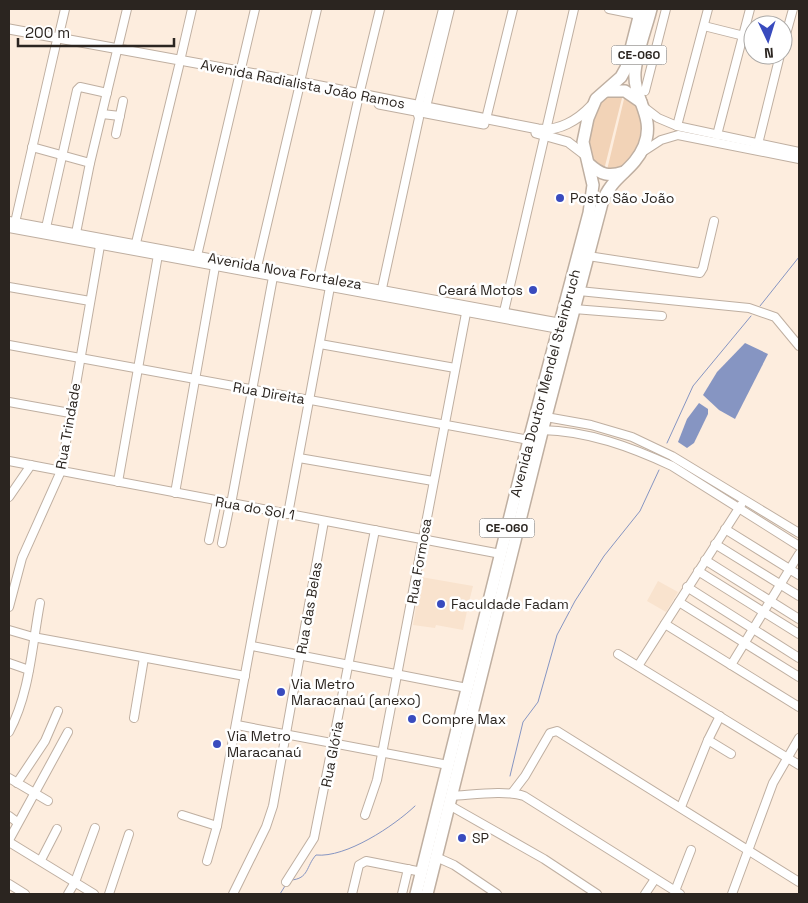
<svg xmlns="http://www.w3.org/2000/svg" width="808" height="903" viewBox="0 0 808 903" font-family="'Space Grotesk',sans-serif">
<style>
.built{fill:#f9e3ce}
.green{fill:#f2d3b7}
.water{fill:#8695c2}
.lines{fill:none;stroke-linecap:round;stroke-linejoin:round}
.stream{stroke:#8695c2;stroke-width:1}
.minor-casing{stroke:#bfafa1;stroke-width:10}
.major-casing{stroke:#bfafa1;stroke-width:11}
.highway-casing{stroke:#bfafa1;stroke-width:14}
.minor{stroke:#fff;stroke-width:8}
.major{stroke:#fff;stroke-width:9}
.highway{stroke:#fff;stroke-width:11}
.poi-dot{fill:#394bbe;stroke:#fff;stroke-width:2}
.labels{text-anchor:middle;stroke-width:5;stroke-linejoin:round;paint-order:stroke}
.shield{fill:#fff;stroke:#6b6663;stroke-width:1}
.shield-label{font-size:12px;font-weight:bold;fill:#2b2520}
.street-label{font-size:14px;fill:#2b2520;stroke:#fff}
.poi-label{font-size:14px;fill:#2b2520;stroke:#fff;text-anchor:start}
</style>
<rect width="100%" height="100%" fill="#fdedde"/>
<g class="built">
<polygon points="421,577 473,586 469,602 466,602 464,608 467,611 463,630 436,625 435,628 413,625"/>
<polygon points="658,581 678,592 666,612 647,601"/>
</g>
<g class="green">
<polygon points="609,94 623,94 604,170 591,159 586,142 595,107"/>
<path d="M625 95C646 105 643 132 636 151 633 157 626 163 621 169L607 170Z"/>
</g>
<g class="water">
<polygon points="745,343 768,354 735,419 719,410 703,395 717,372"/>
<polygon points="699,403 708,409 708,414 694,443 687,448 678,442 687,419"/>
</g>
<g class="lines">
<g class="stream">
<polyline points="760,306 799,257"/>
<polyline points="667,443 693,386 751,316"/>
<polyline points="510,776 523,722 538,702 557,635 575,601 604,556 640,511 659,470"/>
<path d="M291 880C309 879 306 866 316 855 346 858 394 826 415 806"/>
<polyline points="280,894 285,886"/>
</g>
<defs>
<g id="minor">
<polyline points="609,9 639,15"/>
<polyline points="704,26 744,36"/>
<polyline points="58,39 65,9"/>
<polyline points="783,45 793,9"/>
<polyline points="180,61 192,9"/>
<polyline points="300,82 317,9"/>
<polyline points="645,91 666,9"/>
<polyline points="359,95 380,9"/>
<polyline points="645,108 658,118 677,126 799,152"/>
<polyline points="425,111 450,9"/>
<polyline points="102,114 120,116"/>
<polyline points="486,119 513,9"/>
<polyline points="677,126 708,9"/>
<polyline points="116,134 123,101"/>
<polyline points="717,135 750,9"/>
<polyline points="32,147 90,163"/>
<polyline points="757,148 780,55"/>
<polyline points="641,153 661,140 678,135 799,159"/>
<polyline points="9,221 561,323"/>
<polyline points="14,227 56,44"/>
<polyline points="9,228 559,329"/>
<polyline points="45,232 77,90 80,87 107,93"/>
<polyline points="76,233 90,163 127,9"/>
<polyline points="135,247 179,66"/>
<polyline points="588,256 700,273 703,268 714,221"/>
<polyline points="196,260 255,9"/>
<polyline points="256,271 299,88"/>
<polyline points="318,280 358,100"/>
<polyline points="9,287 90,301"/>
<polyline points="579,291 749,308 775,317 799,346"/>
<polyline points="381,293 419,118 417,112 443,9"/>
<polyline points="574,309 662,316"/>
<polyline points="503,316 574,9"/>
<polyline points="320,344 455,368"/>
<polyline points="9,345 529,440"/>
<polyline points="9,402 70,413"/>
<polyline points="546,417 591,425 632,437 672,456 799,533"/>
<path d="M542 430C588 431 631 447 672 466L799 546"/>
<polyline points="299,458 433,481"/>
<polyline points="9,461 501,554"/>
<polyline points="118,482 158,255"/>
<polyline points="175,493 216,261"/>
<polyline points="9,497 31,465"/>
<polyline points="231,504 273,277"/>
<polyline points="288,514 330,287"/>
<polyline points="725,529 799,575"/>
<polyline points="209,540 217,501"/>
<polyline points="222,543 230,504"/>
<polyline points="715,544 799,596"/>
<polyline points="705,560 799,619"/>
<polyline points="698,571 799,634"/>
<polyline points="687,587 799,658"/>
<polyline points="679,602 799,677"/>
<polyline points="9,607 22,558 61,471 101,240"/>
<polyline points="665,624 799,707"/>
<polyline points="9,630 33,637 245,676"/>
<polyline points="252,646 467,688"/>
<polyline points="618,654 799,765"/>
<polyline points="9,663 29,670"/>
<polyline points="731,665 799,554"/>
<polyline points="638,666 741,505"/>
<polyline points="134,718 144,658"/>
<polyline points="237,725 448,765"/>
<path d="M9 732C30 693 32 645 40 603"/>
<polyline points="708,740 731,754"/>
<polyline points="9,778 48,801"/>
<polyline points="17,783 45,741 58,711"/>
<polyline points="512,793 525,776 550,733 557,731 799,882"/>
<path d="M451 796C472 795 505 790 524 796L680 894"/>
<polyline points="449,805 544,859 597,894"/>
<polyline points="681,807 708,740 720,716"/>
<polyline points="182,815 217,826"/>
<polyline points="365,815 377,780 467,308"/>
<polyline points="9,816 17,822"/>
<polyline points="9,840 68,732"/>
<polyline points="9,842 94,894"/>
<polyline points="436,857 454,865 497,894"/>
<polyline points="41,860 57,829"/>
<polyline points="207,861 217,826 275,512"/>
<polyline points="286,882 314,838 375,530"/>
<polyline points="9,884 25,894"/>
<polyline points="675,891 691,850"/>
<polyline points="68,894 75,882 95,828"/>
<polyline points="109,894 129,834"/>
<polyline points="233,894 266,827 273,806 324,521"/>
<polyline points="352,894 359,865 366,861 422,872"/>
<polyline points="402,894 408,869"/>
<polyline points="645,894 655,879"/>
<polyline points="732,894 773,783 799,738"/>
</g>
<g id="major">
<path d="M9 29 300 82 538 129C558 132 578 120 591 106"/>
<polyline points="379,104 484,124"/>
<polyline points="536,133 568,142 585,155"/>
</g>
<g id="highway">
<polyline points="606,91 625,91 641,102"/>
<path d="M589 164C601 175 609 177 624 172"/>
<polyline points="416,894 529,440 589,213 593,185 583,142 588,118 596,99 621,77 626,68 641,9"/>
<path d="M427 894 544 424 602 203C612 175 633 172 644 146 656 116 633 100 635 72 637 51 646 29 651 9"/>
</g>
</defs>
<use href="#minor" class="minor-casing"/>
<use href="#major" class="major-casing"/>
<use href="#highway" class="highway-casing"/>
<use href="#minor" class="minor"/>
<use href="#major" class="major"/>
<use href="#highway" class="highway"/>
</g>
<g class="poi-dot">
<circle cx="560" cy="198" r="5"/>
<circle cx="533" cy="290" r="5"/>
<circle cx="441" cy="604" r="5"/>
<circle cx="281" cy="692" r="5"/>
<circle cx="412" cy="719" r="5"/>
<circle cx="217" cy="744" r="5"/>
<circle cx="462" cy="838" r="5"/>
</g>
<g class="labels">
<g class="shield">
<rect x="611.5" y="45.5" width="55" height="19" rx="4"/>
<rect x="479.5" y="518.5" width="55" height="19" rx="4"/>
</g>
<g class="shield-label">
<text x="639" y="59">CE-060</text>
<text x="507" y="532">CE-060</text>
</g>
<g class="street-label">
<text transform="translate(303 84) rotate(11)" y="5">Avenida Radialista João Ramos</text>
<text transform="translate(285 271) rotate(10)" y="5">Avenida Nova Fortaleza</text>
<text transform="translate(545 383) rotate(-75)" y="5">Avenida Doutor Mendel Steinbruch</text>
<text transform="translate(269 393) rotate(10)" y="5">Rua Direita</text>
<text transform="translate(68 426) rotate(-80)" y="5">Rua Trindade</text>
<text transform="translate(255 508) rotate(10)" y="5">Rua do Sol 1</text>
<text transform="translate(419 561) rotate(-80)" y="5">Rua Formosa</text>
<text transform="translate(309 608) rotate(-80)" y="5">Rua das Belas</text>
<text transform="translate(332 754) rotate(-79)" y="5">Rua Glória</text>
</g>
<g class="poi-label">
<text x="570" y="203">Posto São João</text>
<text x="523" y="295" text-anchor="end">Ceará Motos</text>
<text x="451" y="609">Faculdade Fadam</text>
<text x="291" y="689">Via Metro<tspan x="291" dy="16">Maracanaú (anexo)</tspan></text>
<text x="422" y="724">Compre Max</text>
<text x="227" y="741">Via Metro<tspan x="227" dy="16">Maracanaú</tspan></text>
<text x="472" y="843">SP</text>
</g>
</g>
<rect width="808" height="903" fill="none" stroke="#2b2520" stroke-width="20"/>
<g transform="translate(768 40) rotate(176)"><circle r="24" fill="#ffffff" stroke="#aaa8a6"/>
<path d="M0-4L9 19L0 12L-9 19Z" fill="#394bbe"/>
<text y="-8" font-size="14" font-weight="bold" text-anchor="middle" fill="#2b2520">N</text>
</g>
<path d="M18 38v8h156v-8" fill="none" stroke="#2b2520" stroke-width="2.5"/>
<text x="25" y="38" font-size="15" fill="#2b2520" stroke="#ffffff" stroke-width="4" paint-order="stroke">200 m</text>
</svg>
